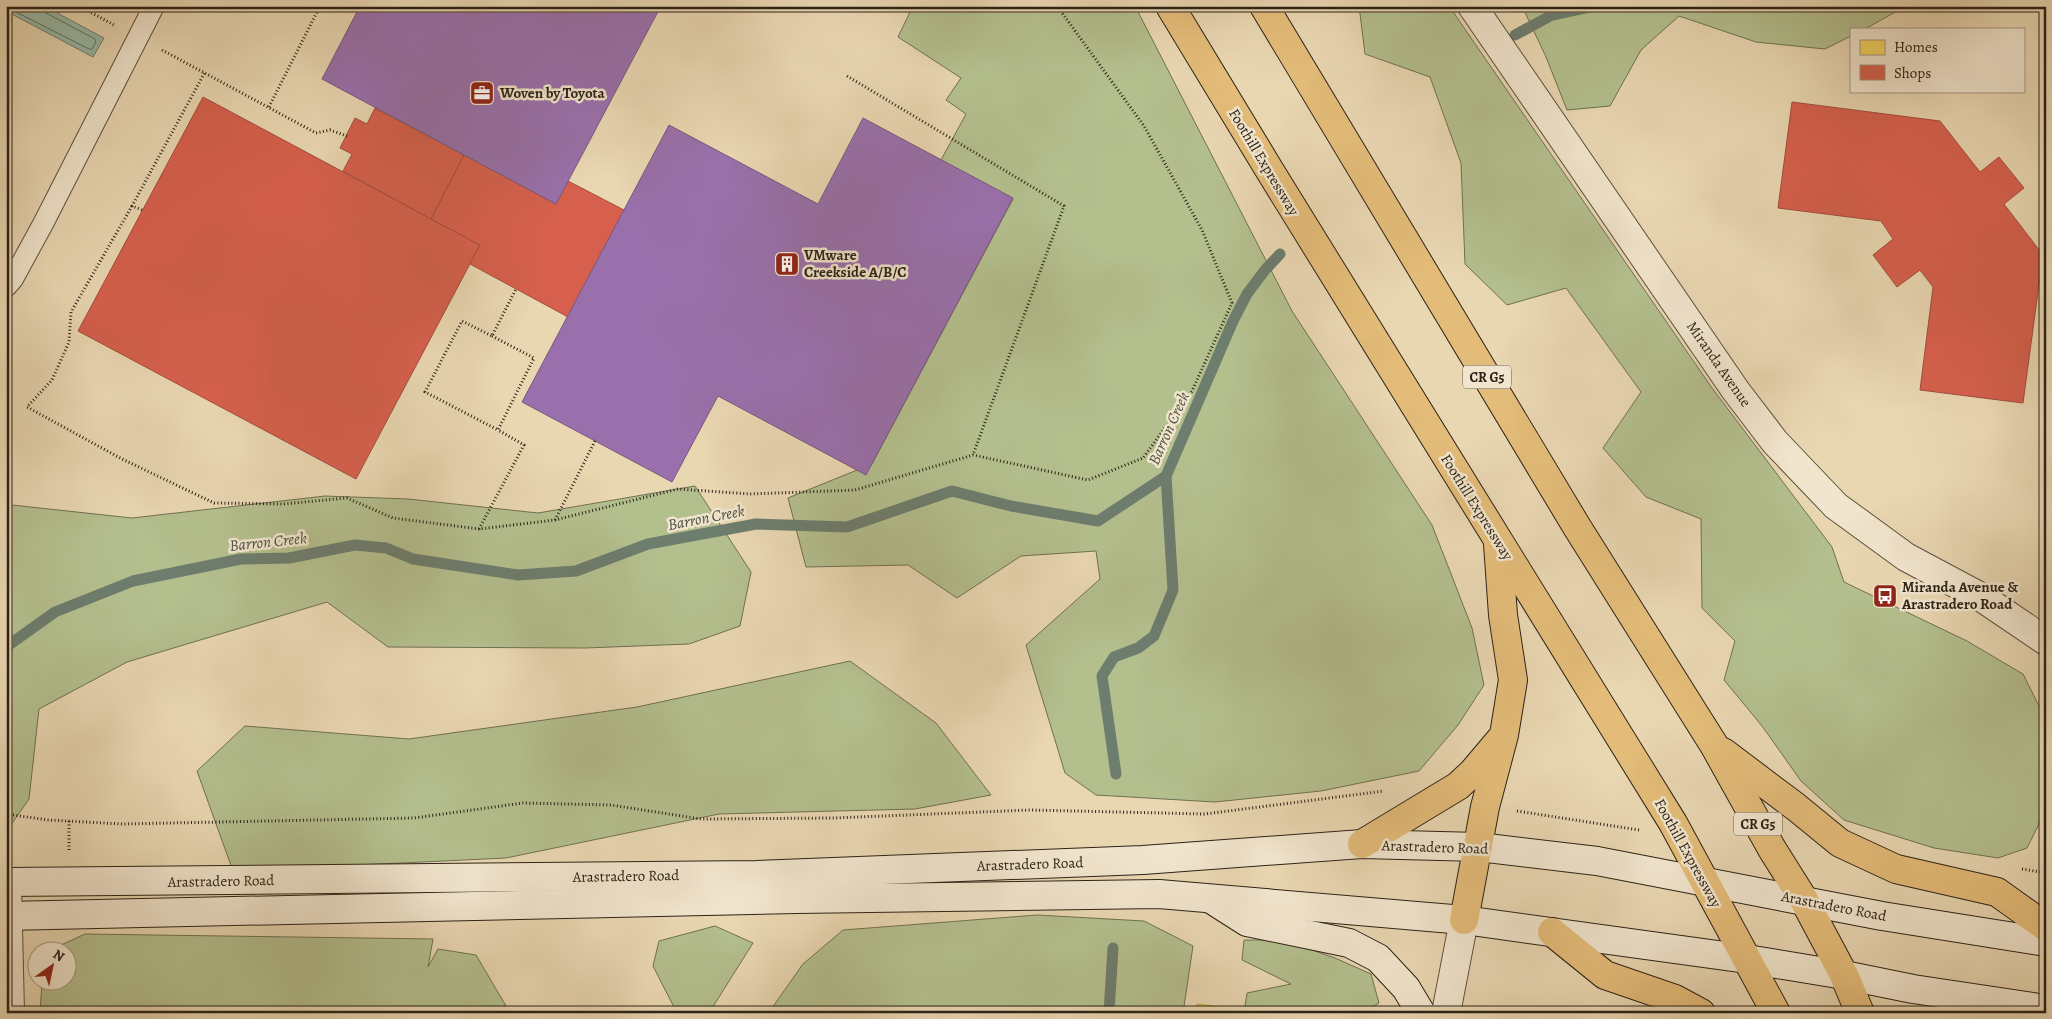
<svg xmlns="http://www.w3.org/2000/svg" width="2052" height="1019" viewBox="0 0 2052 1019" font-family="Alegreya,serif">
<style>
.green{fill:#b4bf8e;stroke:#707052}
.water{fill:#98baa8;stroke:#6d7d6e}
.homes{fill:#f6d55c;stroke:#b99f47}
.shops{fill:#d6604d;stroke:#a34d3d}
.offices{fill:#9970ab;stroke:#78597f}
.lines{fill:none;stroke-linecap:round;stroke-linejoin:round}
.shore{stroke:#626e60;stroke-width:1}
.stream{stroke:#6d7d6e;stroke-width:11}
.service-casing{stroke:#5b4f3e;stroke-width:22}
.minor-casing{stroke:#5b4f3e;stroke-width:30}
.tertiary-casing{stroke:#5b4f3e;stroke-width:30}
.secondary-casing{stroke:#2c2217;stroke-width:30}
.trunk-casing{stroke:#2c2217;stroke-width:30}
.path{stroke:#2c2217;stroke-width:3;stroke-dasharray:1 2.5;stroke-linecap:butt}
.service{stroke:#f1e5cd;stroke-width:20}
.minor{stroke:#f1e5cd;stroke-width:28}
.tertiary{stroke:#f1e5cd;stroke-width:28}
.secondary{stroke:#f1e5cd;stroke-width:28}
.trunk{stroke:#e4bc79;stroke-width:28}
.labels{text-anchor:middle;stroke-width:5;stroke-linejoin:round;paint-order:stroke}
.shield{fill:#f1e5cd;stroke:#675c4e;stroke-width:1}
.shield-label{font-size:14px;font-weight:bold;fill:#2c2217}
.poi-label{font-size:15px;font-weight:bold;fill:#2c2217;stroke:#f1e5cd;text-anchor:start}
.street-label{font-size:15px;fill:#2c2217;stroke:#f1e5cd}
.water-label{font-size:16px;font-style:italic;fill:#4c5042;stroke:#f1e5cd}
</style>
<rect width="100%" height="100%" fill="#e9d7b2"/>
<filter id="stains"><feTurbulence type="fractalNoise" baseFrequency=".004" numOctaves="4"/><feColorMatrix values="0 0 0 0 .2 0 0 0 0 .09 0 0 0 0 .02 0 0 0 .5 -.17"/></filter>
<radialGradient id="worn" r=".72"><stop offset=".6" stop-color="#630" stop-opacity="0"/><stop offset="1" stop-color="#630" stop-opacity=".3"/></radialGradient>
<g class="green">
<polygon points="913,6 1135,6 1292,311 1432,525 1472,628 1484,685 1458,725 1419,771 1321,791 1215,802 1096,795 1065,773 1026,645 1100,579 1096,551 1021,556 957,598 908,565 806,567 788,498 872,464 1013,199 941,160 966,114 946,100 961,78 898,37"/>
<polygon points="1359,6 1449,6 1712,388 1832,547 1844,582 1967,641 2023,674 2046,720 2046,785 2041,820 2027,848 1998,858 1934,848 1844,820 1801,781 1762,726 1724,680 1735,641 1702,608 1701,519 1646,497 1603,448 1641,392 1566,288 1507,305 1465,264 1461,163 1430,77 1365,54"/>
<polygon points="1522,6 1906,6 1865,29 1851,29 1851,36 1825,49 1756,42 1679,16 1641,50 1610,106 1567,110 1546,57"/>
<polygon points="695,486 751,572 740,626 689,644 585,648 388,647 327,602 127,662 39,709 29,799 6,832 6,515 12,505 132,518 325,496 408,499 538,513"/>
<polygon points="850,661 936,723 991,795 915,809 719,814 506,858 233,871 197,771 245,726 409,739 637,707"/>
<polygon points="1037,915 1144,921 1193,946 1183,1013 780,1013 772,1008 803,964 843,930"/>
<polygon points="715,926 753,943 709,1013 677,1013 653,966 659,941"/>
<polygon points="85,934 433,939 428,967 438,949 476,955 506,1006 496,1013 40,1013 42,982 68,982 68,952 48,951"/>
<polygon points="1244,940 1283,940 1335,958 1371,974 1379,1003 1362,1013 1244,1013 1247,993 1291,984 1242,960"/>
</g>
<polygon class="water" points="6,6 44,6 104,38 93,57 6,11"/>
<polygon class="homes" points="1197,1004 1246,1010 1246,1013 1196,1013"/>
<g class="shops">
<polygon points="203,97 480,245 356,479 78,331"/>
<polygon points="1792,102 1940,121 1980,172 1999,157 2024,188 2004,204 2043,255 2023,403 1920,390 1933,287 1920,270 1897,287 1873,255 1893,239 1881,221 1778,208"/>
<polygon points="375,108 464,155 431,219 343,171 352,154 340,148 355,118 367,124"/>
<polygon points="464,155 556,204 568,181 624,210 568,317 470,264 480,245 431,219"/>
</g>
<g class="offices">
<polygon points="360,6 661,6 556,204 322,79"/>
<polygon points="863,118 1013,198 866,475 718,396 672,482 522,402 669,125 818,204"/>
</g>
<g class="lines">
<polyline class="shore" points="6,7 89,49 92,49 96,42 95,39 46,13 43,6"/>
<g class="stream">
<polyline points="1515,35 1552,15 1594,6"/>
<polyline points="6,647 55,612 133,581 241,559 289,558 355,545 386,548 413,559 518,575 576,571 648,544 756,524 847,527 952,491 1011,506 1098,521 1166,476 1233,321 1247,294 1265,270 1280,254"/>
<polyline points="1116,774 1102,676 1114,657 1138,648 1154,636 1173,590 1166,476"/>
<polyline points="1109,1013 1113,948"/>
</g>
<defs>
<polyline id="service" points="6,287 13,279 44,222 154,6"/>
<g id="minor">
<polyline points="7,882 10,1013"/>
<polyline points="1446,1013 1464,920"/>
</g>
<polyline id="tertiary" points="1472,6 1736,391 1775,442 1836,506 1906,557 1981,597 2046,641"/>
<g id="secondary">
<polyline points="6,882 756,875 1143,860 1362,844 1479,847 1597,861 1882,916 2046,942"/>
<polyline points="1211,899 1247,922 1349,943 1378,958 1406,988 1421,1013"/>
<polyline points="6,916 796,899 1159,894 1464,920 1747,959 1844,975 1913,989 2046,1009"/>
</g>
<g id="trunk">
<polyline points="1170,6 1270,171 1673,823 1776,1013"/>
<polyline points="1264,6 1577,527 1714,745 1772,849 1804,900 1844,975 1860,1013"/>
<polyline points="1723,752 1796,807 1840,843 1896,869 1997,892 2046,927"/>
<polyline points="1362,844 1458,786 1473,772 1500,740"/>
<polyline points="1464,920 1485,807 1504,735 1513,680 1503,615 1498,544"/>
<polyline points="1552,932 1605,975 1675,999 1701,1013"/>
</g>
</defs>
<use href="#service" class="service-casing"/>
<use href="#minor" class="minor-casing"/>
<use href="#tertiary" class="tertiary-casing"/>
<use href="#secondary" class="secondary-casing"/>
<use href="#trunk" class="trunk-casing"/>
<g class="path">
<polyline points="79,6 114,25"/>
<polyline points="162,50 316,133 330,130 347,136"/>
<polyline points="847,76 1064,206 973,455"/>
<polyline points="269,107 320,6"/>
<polyline points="132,206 71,312 69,342 52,380 27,407 122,459 214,503 283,504 347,498 393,518 479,529 555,520 678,489 750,494 855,490 973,455 1088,480 1143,458 1192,391 1232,303 1202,230 1144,126 1057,6"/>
<polyline points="142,210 132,206 205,72"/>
<polyline points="492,336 534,358 498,430 425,392 462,321 492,336 516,289"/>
<polyline points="555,520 595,441"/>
<polyline points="479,529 524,445 498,430"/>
<polyline points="1517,811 1639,830"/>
<polyline points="6,814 48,820 122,824 414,818 523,803 611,805 701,819 834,818 1030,810 1205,814 1384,791"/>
<polyline points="69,821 69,850"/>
<polyline points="2022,869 2046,873"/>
</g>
<use href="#service" class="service"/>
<use href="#minor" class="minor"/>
<use href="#tertiary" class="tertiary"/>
<use href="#secondary" class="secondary"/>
<use href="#trunk" class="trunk"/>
</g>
<defs>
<symbol id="office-square" viewBox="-11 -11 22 22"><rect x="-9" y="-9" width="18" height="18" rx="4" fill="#8f2418" stroke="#f1e5cd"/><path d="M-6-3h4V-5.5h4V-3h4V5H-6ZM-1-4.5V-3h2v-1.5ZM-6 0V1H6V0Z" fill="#fff"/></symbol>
<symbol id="building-square" viewBox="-11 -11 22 22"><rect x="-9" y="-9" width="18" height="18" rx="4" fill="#8f2418" stroke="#f1e5cd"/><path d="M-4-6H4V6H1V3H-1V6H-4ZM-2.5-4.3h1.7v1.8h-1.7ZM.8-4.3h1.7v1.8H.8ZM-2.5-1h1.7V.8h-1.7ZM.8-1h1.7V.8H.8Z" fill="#fff"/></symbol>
<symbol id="bus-square" viewBox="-11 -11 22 22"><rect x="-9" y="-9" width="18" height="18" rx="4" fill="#8f2418" stroke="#f1e5cd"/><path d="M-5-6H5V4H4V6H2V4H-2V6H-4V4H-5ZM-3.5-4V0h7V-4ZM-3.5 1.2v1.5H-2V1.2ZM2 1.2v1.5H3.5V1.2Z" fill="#fff"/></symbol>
</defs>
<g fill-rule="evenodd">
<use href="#office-square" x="468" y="79" width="28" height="28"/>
<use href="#building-square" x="773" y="250" width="28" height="28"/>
<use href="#bus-square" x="1871" y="582" width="28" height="28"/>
</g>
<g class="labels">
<g class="shield">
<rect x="1463" y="365.5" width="48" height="23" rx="4"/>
<rect x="1734" y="812.5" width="48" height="23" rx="4"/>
</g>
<g class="shield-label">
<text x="1487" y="382">CR G5</text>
<text x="1758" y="829">CR G5</text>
</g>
<g class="poi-label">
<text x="500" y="98">Woven by Toyota</text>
<text x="804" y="260">VMware<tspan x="804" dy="17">Creekside A/B/C</tspan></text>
<text x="1902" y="592">Miranda Avenue &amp;<tspan x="1902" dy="17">Arastradero Road</tspan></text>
</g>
<g class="street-label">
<text transform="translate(1264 162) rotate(59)" y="5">Foothill Expressway</text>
<text transform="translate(1719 364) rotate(55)" y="5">Miranda Avenue</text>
<text transform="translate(1477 507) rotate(58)" y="5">Foothill Expressway</text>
<text transform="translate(1435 847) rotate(2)" y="5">Arastradero Road</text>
<text transform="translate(1688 853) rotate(61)" y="5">Foothill Expressway</text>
<text transform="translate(1030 864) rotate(-2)" y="5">Arastradero Road</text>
<text transform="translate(626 876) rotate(-1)" y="5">Arastradero Road</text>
<text transform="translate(221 881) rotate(-1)" y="5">Arastradero Road</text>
<text transform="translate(1834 906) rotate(11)" y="5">Arastradero Road</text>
</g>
<g class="water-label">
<text transform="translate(1168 428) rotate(-66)" y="6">Barron Creek</text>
<text transform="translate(706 517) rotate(-11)" y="6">Barron Creek</text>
<text transform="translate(268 541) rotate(-6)" y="6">Barron Creek</text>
</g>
</g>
<rect width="2052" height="1019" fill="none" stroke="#e9d7b2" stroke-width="25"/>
<rect x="8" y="8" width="2037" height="1004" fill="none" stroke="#2c2217" stroke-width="2.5"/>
<rect x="12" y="12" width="2027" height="994" fill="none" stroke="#2c2217"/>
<rect x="1850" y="28" width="175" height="65" fill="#f1e5cd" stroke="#a29784"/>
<rect x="1860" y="40" width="25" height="15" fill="#f6d55c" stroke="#a29784"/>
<text x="1894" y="52" font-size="15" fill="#2c2217">Homes</text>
<rect x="1860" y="65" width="25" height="15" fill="#d6604d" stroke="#a29784"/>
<text x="1894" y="78" font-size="15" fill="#2c2217">Shops</text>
<g transform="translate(52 966) rotate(33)"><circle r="24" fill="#f1e5cd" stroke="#a29784"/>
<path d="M0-4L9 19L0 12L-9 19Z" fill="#8f2418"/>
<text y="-8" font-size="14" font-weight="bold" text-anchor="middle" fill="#2c2217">N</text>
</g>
<rect width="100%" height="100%" filter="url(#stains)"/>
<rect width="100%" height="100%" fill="url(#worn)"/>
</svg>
